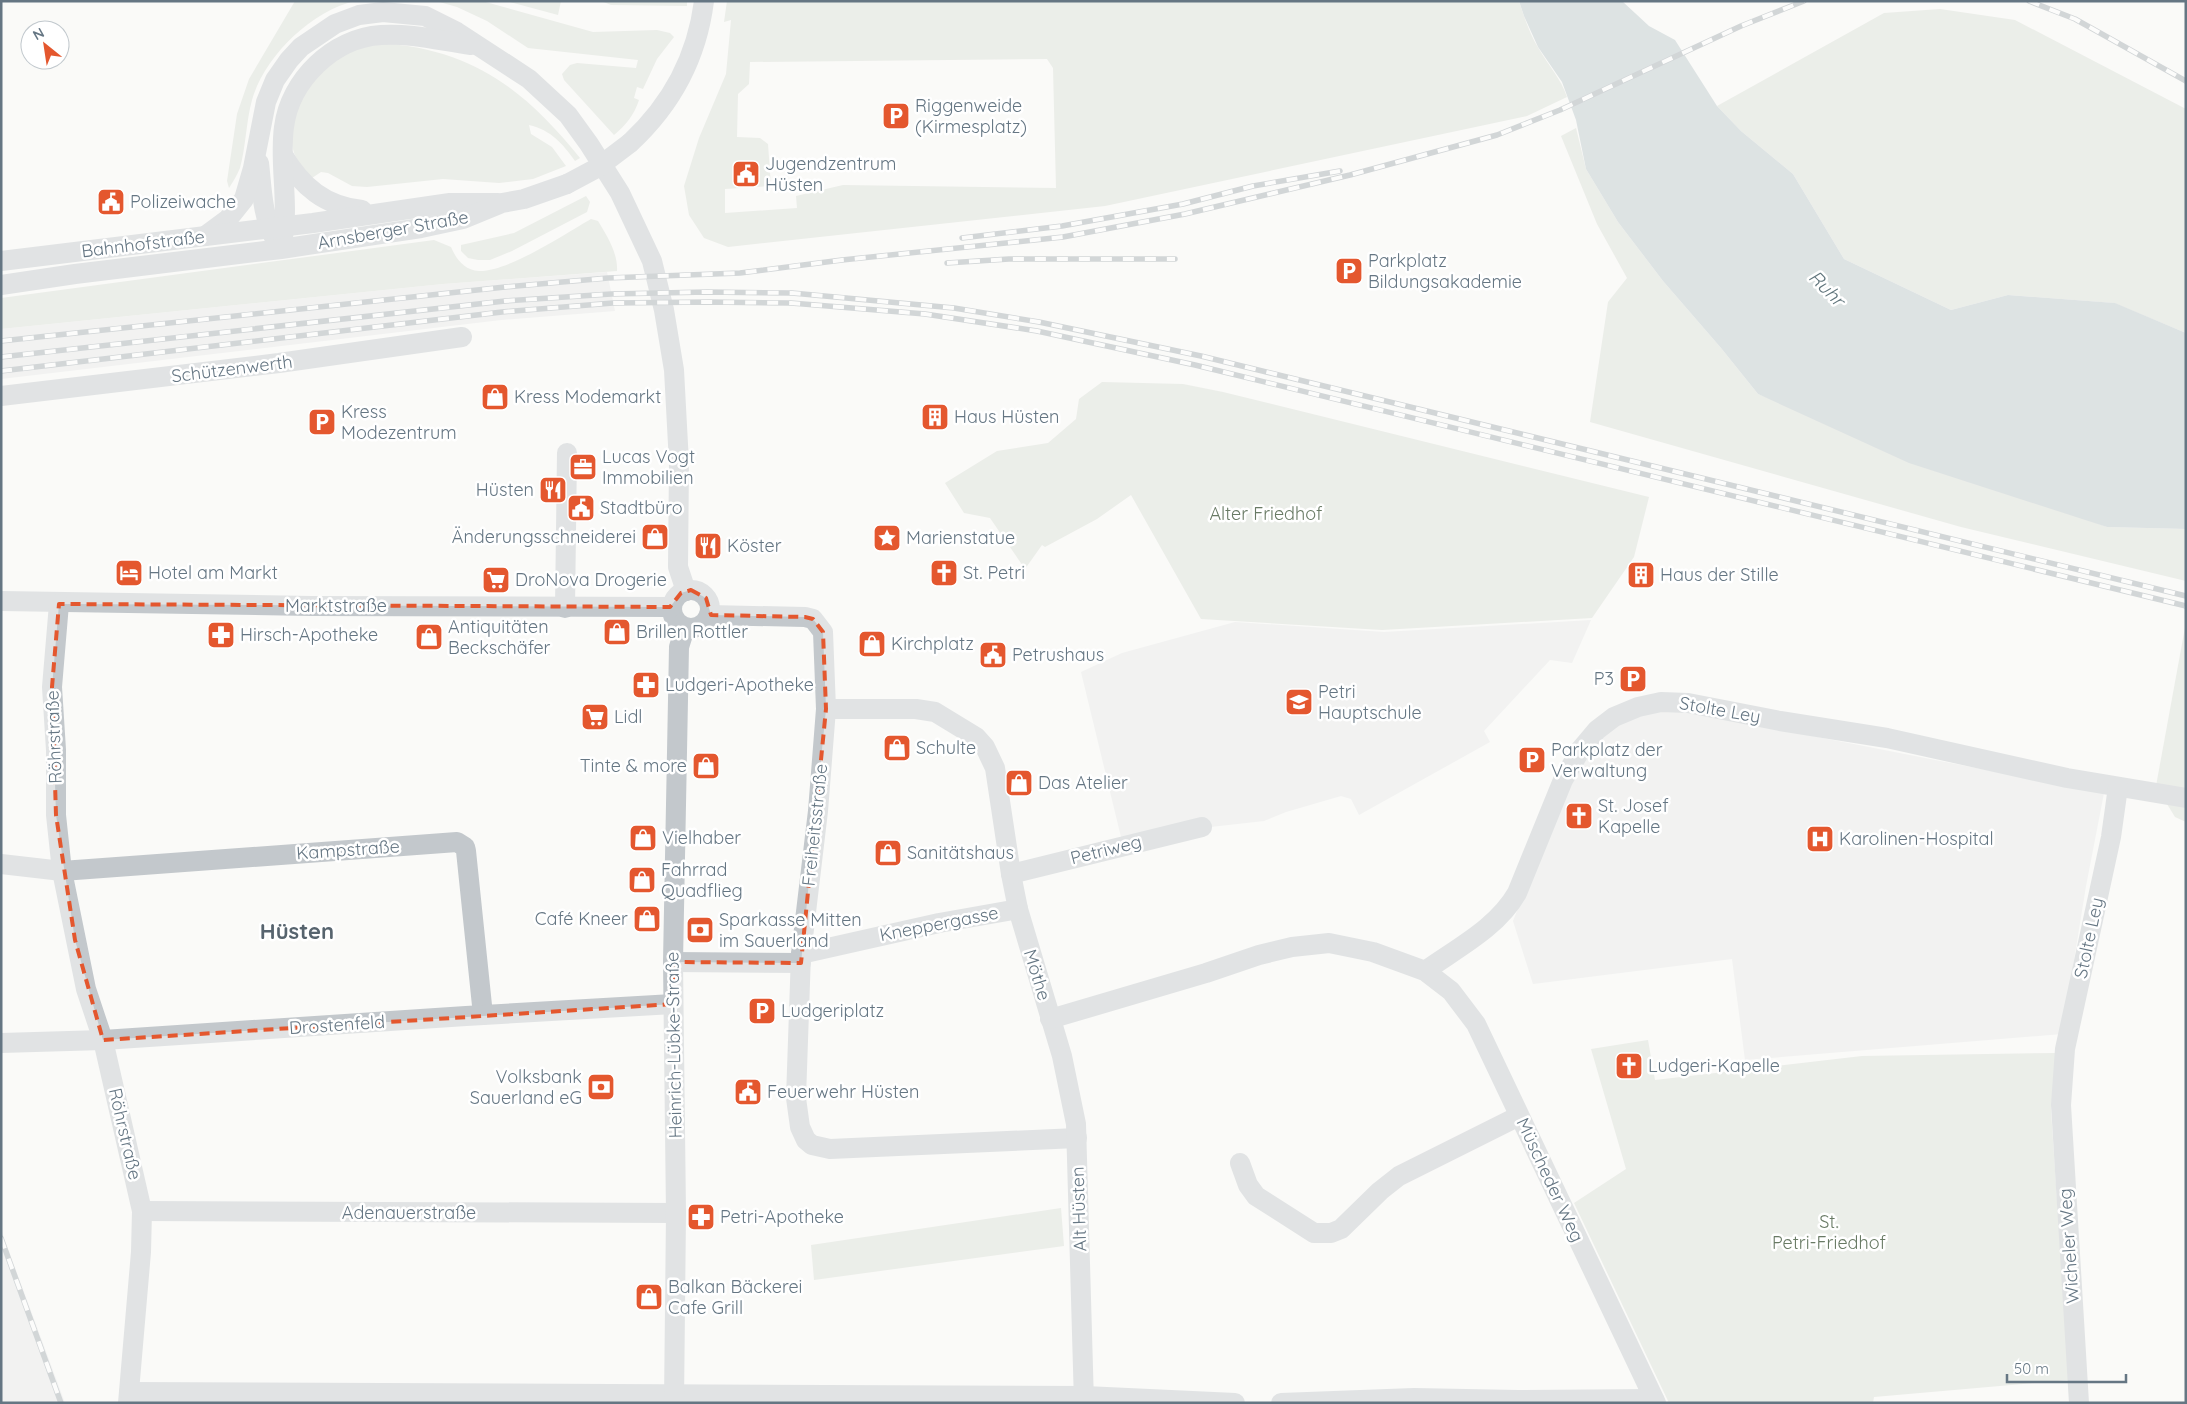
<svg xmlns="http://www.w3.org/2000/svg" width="2187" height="1404" viewBox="0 0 2187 1404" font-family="Quicksand,sans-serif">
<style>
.built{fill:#e8e9e9}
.green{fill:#dadfd7;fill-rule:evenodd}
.water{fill:#bbc7cb}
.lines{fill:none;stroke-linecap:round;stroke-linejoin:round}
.minor{stroke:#c3c8cc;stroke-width:20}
.rail-casing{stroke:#a2aab0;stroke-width:5.5}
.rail{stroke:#fff;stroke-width:4;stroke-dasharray:11;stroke-linecap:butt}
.minor-bridge{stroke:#c3c8cc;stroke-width:20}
.marked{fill:none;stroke:#e4572e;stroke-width:4;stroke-dasharray:10 6;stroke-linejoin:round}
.labels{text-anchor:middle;stroke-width:5;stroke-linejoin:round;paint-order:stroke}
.poi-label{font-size:18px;fill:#657683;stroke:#fff;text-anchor:start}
.street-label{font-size:18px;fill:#657683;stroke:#fff}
.park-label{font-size:18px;fill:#687a64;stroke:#fff}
.water-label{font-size:19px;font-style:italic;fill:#60757c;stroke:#fff}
.district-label{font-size:22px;font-weight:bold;fill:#57646e;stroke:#fff}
</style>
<rect width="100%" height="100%" fill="#fafaf8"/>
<g class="built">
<polygon points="607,272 615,311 501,320 1,379 1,329 443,284"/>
<polygon points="1591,620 1572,663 1550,660 1484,731 1490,742 1359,815 1351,799 1341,796 1286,812 1264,821 1121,837 1081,672 1122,653 1235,622 1384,632"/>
<polygon points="1659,706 2104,793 2086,886 2062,1034 1745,1060 1732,959 1533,984 1513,921 1572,773 1618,721"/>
<polygon points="1,1230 65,1403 1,1402"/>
</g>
<g class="green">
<path d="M295 1H355C311 11 264 57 252 100 246 122 246 146 240 168 237 175 233 182 229 188L227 181 237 114 249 79Z"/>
<path d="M436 1H482L593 32 657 30 670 33 674 37 657 59 643 89 637 87 634 98 639 100C634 115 626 125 614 135L564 80 562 74 570 65 577 63 636 68 638 60 528 48 487 21 457 7Z"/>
<polygon points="506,1 561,1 558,15"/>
<polygon points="601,1 687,1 687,6 611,5"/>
<path d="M727 1H1519C1524 17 1530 35 1539 49 1549 66 1561 79 1567 97L1527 116 1105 206 728 247 704 238 689 215 684 186 699 138 726 74 731 20 724 22ZM1047 59 1053 68 1056 188 843 185 796 196 797 208 725 213V189L771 186 768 144 760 138 737 137 738 94 749 84 750 62Z"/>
<polygon points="1940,9 2015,20 2186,109 2186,333 2114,303 2008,295 1951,310 1844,259 1793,174 1741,131 1717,106 1884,13"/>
<path d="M380 43C472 49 524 89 580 158L575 161C563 144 551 130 529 125L531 134 552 147 566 166 533 179 499 183 443 179 367 187 352 186 328 173 321 172 312 178C305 170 298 163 294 153 282 112 317 65 354 50 362 47 372 46 380 43Z"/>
<polygon points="1576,128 1586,169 1618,222 1663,281 1721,348 1758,394 2107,527 2186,529 2186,581 1961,527 1590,422 1608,302 1627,278 1597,224 1561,136"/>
<polygon points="586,196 590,202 587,212 512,251 490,260 478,260 468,258 461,251 461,245 514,233"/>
<path d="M591 219 598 221C607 236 618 253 617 271L443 284 1 329V298L434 240 451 247C456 259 464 270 479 271 508 272 565 234 591 219Z"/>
<polygon points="1102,382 1183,384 1223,392 1649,497 1634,557 1592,618 1382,630 1201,619 1131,495 1097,519 1045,547 1042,545 1025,569 990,518 964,513 945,483 997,451 1048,443 1076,419 1079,399"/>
<polygon points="2186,622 2186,822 2175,817 2156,786"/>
<polygon points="1648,1040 1655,1080 1862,1056 2056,1053 2051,1110 2069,1380 1874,1397 1873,1403 1669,1403 1574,1203 1626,1169 1591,1049"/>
<polygon points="1061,1208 1064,1246 814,1280 811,1245"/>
</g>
<polygon class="water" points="1519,1 1622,1 1649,26 1675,40 1717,106 1741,131 1793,174 1844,259 1951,310 2008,295 2115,303 2186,333 2186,529 2107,527 1909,463 1758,394 1721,348 1663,281 1618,222 1586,169 1576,120 1562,82 1538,47 1524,16"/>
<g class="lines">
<g class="minor">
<path d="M630 143C671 105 697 57 704 1"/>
<path d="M283 155C302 187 325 206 362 210"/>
<path d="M259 163C262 189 262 216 275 239"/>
<polyline points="205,236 228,219 244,199 253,168 266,102 275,80 289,60 301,47 335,24 359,15 383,12 425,16 457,32 529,79 568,115 589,144 620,193 652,261 664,310 674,370 679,463 678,567 686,591"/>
<path d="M283 237C289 201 279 164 284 127 290 80 333 38 381 35 411 33 441 41 471 45"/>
<polyline points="1,261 313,223 450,203 498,203"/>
<polyline points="1,285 75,274 281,249 421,228 463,219 502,203 524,199 567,184"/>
<polyline points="1,396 279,363 462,337"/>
<circle cx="691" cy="609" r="19"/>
<polyline points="1,601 311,606 672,607"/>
<polyline points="59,604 52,687 56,750 56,815 62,871 86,989 103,1040 142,1211 141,1252 128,1403"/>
<polyline points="565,608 567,453"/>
<polyline points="709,615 805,617 813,619 823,632 826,709 818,811 801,954 796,1098 800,1127 806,1140 812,1145 830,1149 1077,1138"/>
<polyline points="826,709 916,709 935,712 976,737 985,747 995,768 1011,874 1018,909 1062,1056 1076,1124 1084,1403"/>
<polyline points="1,864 62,871 457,842 465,847 466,851 483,1015"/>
<polyline points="1011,874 1202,827"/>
<polyline points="801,954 939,923 1018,909"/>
<polyline points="673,962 801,963"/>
<path d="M1425 971C1457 948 1497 928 1517 893L1563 780 1581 749 1597 730 1614 717 1638 707 1661 702 1688 703 1780 721 1887 738 2067 778 2186 798"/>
<polyline points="1050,1019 1206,973 1259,955 1292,947 1329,943 1373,952 1425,971 1451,991 1476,1024 1656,1403"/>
<polyline points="1,1043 103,1040 466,1016 673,1004"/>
<polyline points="1240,1163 1248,1185 1256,1196 1314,1233 1331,1233 1341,1229 1380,1191 1399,1176 1519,1116"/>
<polyline points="142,1211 676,1213"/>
<polyline points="129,1392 1085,1396 1235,1403"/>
<polyline points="674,1403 676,1213 673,962 679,647 685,628"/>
<polyline points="1281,1403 1414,1398 1518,1400 1654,1399"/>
<polyline points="2079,1403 2061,1105 2065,1049 2111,837 2118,787"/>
</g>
<defs>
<g id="rail">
<polyline points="2029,1 2075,19 2186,81"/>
<polyline points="962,238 1062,226 1183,204 1253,186 1340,171"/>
<polyline points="947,263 1009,259 1175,259"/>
<polyline points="1,341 505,287 608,278 740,273 842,260 1063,237 1185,214 1350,175 1497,135 1560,110 1741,26 1804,1"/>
<polyline points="1,357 505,301 611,294 707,292 792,293 954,308 1039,322 1201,356 2186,596"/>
<polyline points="1,371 502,312 613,303 709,302 791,303 925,314 1037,331 1195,365 2186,606"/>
<polyline points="1,1238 61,1403"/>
</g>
</defs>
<use href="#rail" class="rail-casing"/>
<use href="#rail" class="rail"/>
<polyline class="minor-bridge" points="567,184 597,168 630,143"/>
</g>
<path d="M0 0H2187V1404H0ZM691 590 706 598 711 615 805 617 813 619 823 632 826 709 801 963 673 962V1004L103 1040 75 940 56 815 52 687 59 604 670 607 681 593Z" fill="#fafaf8" fill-opacity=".55" fill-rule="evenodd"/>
<path class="marked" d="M691 590 706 598 711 615 805 617 813 619 823 632 826 709 801 963 673 962V1004L103 1040 75 940 56 815 52 687 59 604 670 607 681 593Z"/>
<defs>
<symbol id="parking-square" viewBox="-11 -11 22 22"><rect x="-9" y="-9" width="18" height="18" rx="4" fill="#e4572e" stroke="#fff"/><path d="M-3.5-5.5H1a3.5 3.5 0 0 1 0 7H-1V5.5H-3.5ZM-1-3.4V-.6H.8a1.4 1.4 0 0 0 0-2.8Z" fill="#fff"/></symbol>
<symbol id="civic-square" viewBox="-11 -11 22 22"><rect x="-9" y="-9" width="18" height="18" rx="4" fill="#e4572e" stroke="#fff"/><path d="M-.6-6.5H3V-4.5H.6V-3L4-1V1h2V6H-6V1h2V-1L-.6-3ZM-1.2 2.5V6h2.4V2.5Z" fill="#fff"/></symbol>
<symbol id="shop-square" viewBox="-11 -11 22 22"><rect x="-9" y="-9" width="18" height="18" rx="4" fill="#e4572e" stroke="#fff"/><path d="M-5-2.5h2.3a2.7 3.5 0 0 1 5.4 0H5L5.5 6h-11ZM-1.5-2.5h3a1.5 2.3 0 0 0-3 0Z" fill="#fff"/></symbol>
<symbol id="building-square" viewBox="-11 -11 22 22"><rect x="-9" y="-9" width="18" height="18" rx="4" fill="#e4572e" stroke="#fff"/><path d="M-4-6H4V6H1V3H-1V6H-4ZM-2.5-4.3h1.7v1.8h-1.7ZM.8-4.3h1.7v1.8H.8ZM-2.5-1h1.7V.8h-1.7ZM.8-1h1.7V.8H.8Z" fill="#fff"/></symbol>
<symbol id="office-square" viewBox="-11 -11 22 22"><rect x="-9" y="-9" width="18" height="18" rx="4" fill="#e4572e" stroke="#fff"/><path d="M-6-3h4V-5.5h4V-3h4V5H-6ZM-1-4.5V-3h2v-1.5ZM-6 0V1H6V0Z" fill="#fff"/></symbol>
<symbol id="restaurant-square" viewBox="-11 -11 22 22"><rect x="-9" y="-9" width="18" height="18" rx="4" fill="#e4572e" stroke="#fff"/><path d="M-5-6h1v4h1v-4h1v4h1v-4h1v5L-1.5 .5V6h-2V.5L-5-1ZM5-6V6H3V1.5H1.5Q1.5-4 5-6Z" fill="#fff"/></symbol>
<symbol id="sight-square" viewBox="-11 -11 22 22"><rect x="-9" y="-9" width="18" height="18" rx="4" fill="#e4572e" stroke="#fff"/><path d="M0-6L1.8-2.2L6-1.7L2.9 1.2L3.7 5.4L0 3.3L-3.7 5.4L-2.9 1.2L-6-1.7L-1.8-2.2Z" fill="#fff"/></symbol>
<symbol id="hotel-square" viewBox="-11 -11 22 22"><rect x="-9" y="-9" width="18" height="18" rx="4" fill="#e4572e" stroke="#fff"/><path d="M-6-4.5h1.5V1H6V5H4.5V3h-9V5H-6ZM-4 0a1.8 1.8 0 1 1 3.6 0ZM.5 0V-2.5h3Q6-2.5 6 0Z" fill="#fff"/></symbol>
<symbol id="church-square" viewBox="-11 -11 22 22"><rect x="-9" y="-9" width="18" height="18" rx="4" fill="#e4572e" stroke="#fff"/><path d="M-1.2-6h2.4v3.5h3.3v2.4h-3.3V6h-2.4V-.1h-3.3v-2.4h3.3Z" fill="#fff"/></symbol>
<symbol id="supermarket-square" viewBox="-11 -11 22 22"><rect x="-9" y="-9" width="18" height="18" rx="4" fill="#e4572e" stroke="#fff"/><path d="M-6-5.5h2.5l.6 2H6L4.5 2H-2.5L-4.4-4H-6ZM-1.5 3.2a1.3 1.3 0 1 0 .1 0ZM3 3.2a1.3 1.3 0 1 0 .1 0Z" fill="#fff"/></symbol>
<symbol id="pharmacy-square" viewBox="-11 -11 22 22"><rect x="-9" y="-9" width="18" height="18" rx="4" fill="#e4572e" stroke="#fff"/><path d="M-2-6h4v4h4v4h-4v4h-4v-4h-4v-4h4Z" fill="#fff"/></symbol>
<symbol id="school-square" viewBox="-11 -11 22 22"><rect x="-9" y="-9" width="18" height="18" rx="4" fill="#e4572e" stroke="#fff"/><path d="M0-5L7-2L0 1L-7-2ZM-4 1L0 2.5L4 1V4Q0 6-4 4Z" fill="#fff"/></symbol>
<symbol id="hospital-square" viewBox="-11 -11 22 22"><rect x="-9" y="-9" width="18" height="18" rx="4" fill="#e4572e" stroke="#fff"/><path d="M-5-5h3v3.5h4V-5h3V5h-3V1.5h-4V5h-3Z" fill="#fff"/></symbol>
<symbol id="bank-square" viewBox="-11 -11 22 22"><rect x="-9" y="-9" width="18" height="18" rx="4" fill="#e4572e" stroke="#fff"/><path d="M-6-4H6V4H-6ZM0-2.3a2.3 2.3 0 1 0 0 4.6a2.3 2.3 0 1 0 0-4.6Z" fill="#fff"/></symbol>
</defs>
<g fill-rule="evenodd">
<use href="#parking-square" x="880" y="100" width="32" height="32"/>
<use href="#civic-square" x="730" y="158" width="32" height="32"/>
<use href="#civic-square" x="95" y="186" width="32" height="32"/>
<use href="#parking-square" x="1333" y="255" width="32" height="32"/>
<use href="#shop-square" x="479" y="381" width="32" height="32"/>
<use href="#building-square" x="919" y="401" width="32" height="32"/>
<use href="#parking-square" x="306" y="406" width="32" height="32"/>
<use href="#office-square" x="567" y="451" width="32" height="32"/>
<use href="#restaurant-square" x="537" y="474" width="32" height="32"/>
<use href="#civic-square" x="565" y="492" width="32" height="32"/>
<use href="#shop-square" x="639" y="521" width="32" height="32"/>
<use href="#sight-square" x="871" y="522" width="32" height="32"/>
<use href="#restaurant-square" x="692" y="530" width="32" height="32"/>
<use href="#hotel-square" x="113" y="557" width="32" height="32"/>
<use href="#church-square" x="928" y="557" width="32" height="32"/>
<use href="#building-square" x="1625" y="559" width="32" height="32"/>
<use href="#supermarket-square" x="480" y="564" width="32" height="32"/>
<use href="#shop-square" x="601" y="616" width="32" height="32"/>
<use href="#pharmacy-square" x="205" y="619" width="32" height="32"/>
<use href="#shop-square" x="413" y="621" width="32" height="32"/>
<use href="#shop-square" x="856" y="628" width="32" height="32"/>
<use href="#civic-square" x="977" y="639" width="32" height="32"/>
<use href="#parking-square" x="1617" y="663" width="32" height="32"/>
<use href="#pharmacy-square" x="630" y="669" width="32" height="32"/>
<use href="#school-square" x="1283" y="686" width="32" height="32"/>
<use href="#supermarket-square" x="579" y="701" width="32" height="32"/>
<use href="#shop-square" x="881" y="732" width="32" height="32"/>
<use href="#parking-square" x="1516" y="744" width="32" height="32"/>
<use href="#shop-square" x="690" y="750" width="32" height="32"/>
<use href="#shop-square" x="1003" y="767" width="32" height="32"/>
<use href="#church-square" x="1563" y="800" width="32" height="32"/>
<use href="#shop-square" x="627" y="822" width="32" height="32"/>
<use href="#hospital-square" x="1804" y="823" width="32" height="32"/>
<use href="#shop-square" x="872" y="837" width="32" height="32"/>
<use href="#shop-square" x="626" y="864" width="32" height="32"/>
<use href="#shop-square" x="631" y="903" width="32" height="32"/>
<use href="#bank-square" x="684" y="914" width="32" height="32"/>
<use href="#parking-square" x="746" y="995" width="32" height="32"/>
<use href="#church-square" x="1613" y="1050" width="32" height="32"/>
<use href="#bank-square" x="585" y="1071" width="32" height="32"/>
<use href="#civic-square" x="732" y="1076" width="32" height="32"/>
<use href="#pharmacy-square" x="685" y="1201" width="32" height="32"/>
<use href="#shop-square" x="633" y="1281" width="32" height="32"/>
</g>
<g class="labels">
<g class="poi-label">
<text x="915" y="112">Riggenweide<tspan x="915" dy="21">(Kirmesplatz)</tspan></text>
<text x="765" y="170">Jugendzentrum<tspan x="765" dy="21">Hüsten</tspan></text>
<text x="130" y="208">Polizeiwache</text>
<text x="1368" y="267">Parkplatz<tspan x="1368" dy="21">Bildungsakademie</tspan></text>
<text x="514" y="403">Kress Modemarkt</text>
<text x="341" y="418">Kress<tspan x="341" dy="21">Modezentrum</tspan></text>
<text x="954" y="423">Haus Hüsten</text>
<text x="602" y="463">Lucas Vogt<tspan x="602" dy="21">Immobilien</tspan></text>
<text x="534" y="496" text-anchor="end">Hüsten</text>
<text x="600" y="514">Stadtbüro</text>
<text x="636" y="543" text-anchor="end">Änderungsschneiderei</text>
<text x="906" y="544">Marienstatue</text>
<text x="727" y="552">Köster</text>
<text x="148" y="579">Hotel am Markt</text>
<text x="963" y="579">St. Petri</text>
<text x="1660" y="581">Haus der Stille</text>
<text x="515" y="586">DroNova Drogerie</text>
<text x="448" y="633">Antiquitäten<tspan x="448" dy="21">Beckschäfer</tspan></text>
<text x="636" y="638">Brillen Rottler</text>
<text x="240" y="641">Hirsch-Apotheke</text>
<text x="891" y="650">Kirchplatz</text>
<text x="1012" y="661">Petrushaus</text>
<text x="1614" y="685" text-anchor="end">P3</text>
<text x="665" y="691">Ludgeri-Apotheke</text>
<text x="1318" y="698">Petri<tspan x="1318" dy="21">Hauptschule</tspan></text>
<text x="614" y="723">Lidl</text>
<text x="916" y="754">Schulte</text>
<text x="1551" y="756">Parkplatz der<tspan x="1551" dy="21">Verwaltung</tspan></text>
<text x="687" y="772" text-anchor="end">Tinte &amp; more</text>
<text x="1038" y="789">Das Atelier</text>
<text x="1598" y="812">St. Josef<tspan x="1598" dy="21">Kapelle</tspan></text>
<text x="662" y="844">Vielhaber</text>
<text x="1839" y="845">Karolinen-Hospital</text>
<text x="907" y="859">Sanitätshaus</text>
<text x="661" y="876">Fahrrad<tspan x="661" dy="21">Quadflieg</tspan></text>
<text x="628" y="925" text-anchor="end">Café Kneer</text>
<text x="719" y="926">Sparkasse Mitten<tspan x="719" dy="21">im Sauerland</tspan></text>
<text x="781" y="1017">Ludgeriplatz</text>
<text x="1648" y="1072">Ludgeri-Kapelle</text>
<text x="582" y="1083" text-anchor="end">Volksbank<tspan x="582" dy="21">Sauerland eG</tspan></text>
<text x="767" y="1098">Feuerwehr Hüsten</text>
<text x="720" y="1223">Petri-Apotheke</text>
<text x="668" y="1293">Balkan Bäckerei<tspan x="668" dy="21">Cafe Grill</tspan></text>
</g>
<g class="street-label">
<text transform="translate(393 230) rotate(-10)" y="6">Arnsberger Straße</text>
<text transform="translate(143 244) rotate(-7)" y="6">Bahnhofstraße</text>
<text transform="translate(232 369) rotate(-7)" y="6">Schützenwerth</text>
<text x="336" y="612">Marktstraße</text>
<text transform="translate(1720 710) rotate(10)" y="6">Stolte Ley</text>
<text transform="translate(54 737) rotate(-92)" y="6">Röhrstraße</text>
<text transform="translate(815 825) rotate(-84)" y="6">Freiheitsstraße</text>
<text transform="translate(348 850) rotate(-4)" y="6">Kampstraße</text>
<text transform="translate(1106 850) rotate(-14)" y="6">Petriweg</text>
<text transform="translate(939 924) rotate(-11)" y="6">Kneppergasse</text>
<text transform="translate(2089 938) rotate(-78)" y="6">Stolte Ley</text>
<text transform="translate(1037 975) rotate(73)" y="6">Möthe</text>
<text transform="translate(337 1025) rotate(-4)" y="6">Drostenfeld</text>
<text transform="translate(674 1045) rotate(-91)" y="6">Heinrich-Lübke-Straße</text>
<text transform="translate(125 1134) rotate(77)" y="6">Röhrstraße</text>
<text transform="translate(1550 1180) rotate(65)" y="6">Müscheder Weg</text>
<text transform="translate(1079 1209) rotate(-92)" y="6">Alt Hüsten</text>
<text x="409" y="1219">Adenauerstraße</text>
<text transform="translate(2069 1246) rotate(-94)" y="6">Wicheler Weg</text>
</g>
<g class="park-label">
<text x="1266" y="520">Alter Friedhof</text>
<text x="1829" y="1228">St.<tspan x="1829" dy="21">Petri-Friedhof</tspan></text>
</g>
<g class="water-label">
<text transform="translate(1827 288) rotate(45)" y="7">Ruhr</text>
</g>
<g class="district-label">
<text x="297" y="939">Hüsten</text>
</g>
</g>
<rect width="2187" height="1404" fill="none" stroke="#657683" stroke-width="5"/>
<g transform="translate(45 45) rotate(330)"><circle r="24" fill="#ffffff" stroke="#c1c8cd"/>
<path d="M0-4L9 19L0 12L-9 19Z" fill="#e4572e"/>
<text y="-8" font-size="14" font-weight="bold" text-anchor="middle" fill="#657683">N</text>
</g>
<path d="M2007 1374v8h119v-8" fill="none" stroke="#657683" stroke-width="2.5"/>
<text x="2014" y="1374" font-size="15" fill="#657683" stroke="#ffffff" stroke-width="4" paint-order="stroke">50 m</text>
</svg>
